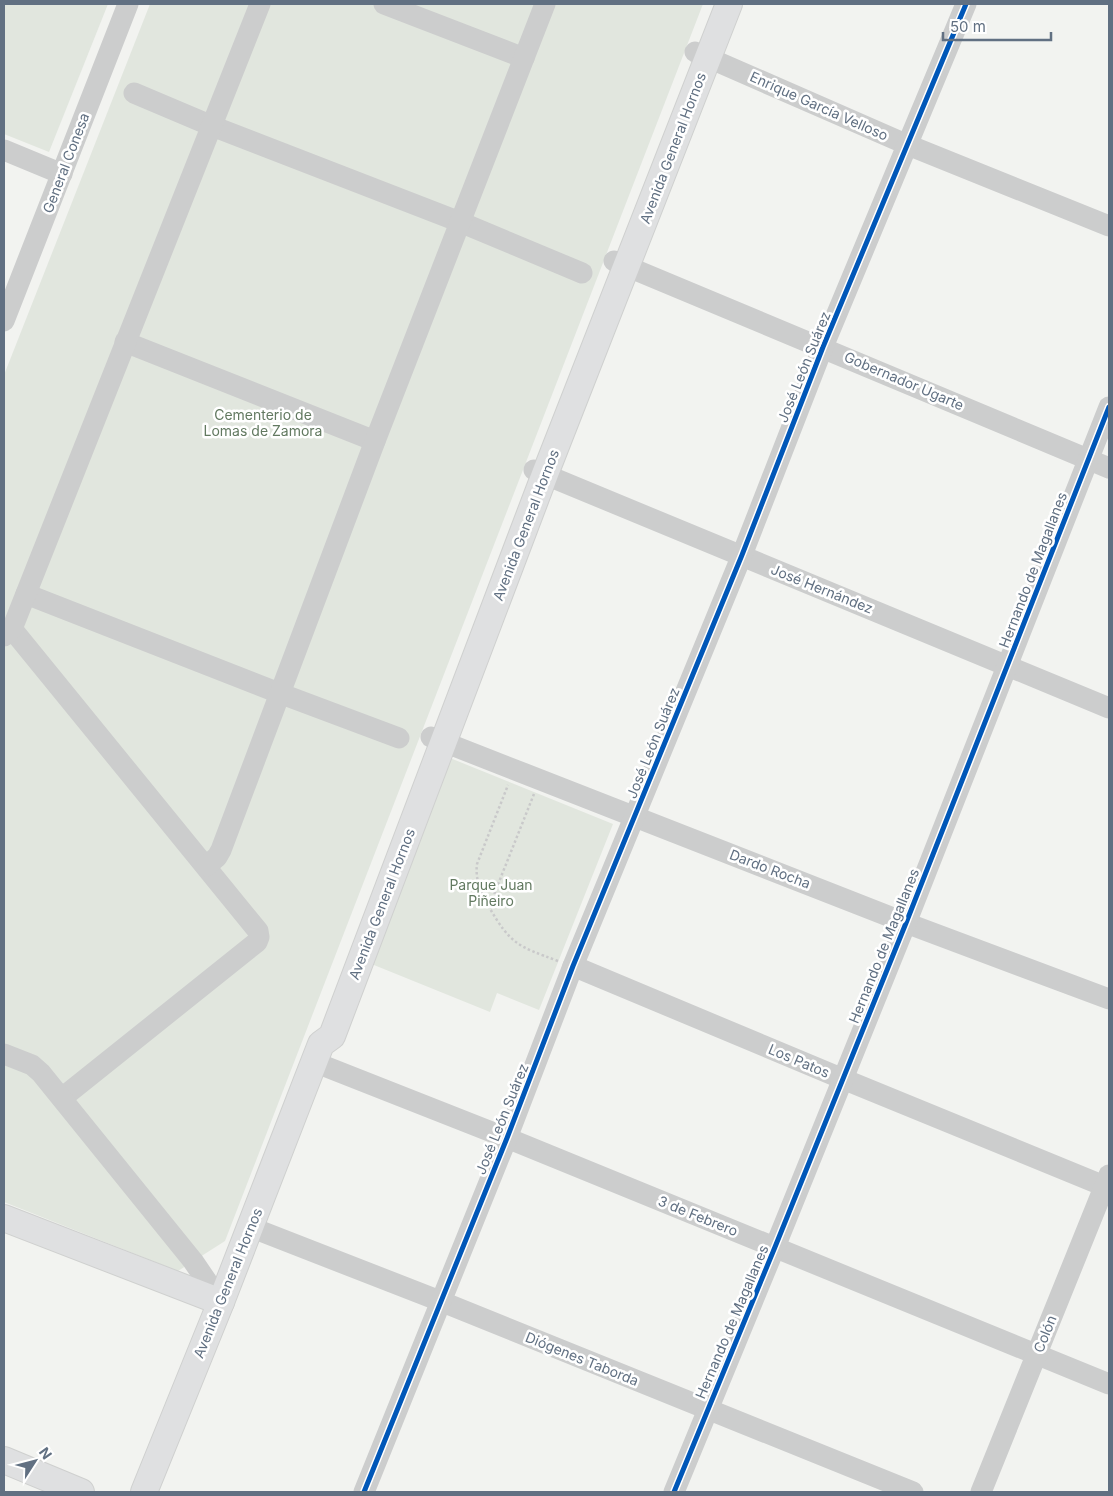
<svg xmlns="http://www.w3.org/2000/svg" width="1113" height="1496" viewBox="0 0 1113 1496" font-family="Inter,sans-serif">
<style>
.green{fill:#e1e6de}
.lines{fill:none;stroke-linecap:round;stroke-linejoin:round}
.major-casing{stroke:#cfd0cf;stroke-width:28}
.path{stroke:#c9c9ca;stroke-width:2.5;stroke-dasharray:2.5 2.5;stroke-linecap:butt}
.minor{stroke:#cccdcd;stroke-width:21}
.major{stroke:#dfe0e1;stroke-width:26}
.cycleway-casing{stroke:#fff;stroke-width:8}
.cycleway{stroke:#0057b8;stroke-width:5}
.labels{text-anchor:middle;stroke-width:5;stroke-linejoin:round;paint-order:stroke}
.street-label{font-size:14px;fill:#617082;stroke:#fff}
.park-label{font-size:14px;fill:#627960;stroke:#fff}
</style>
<rect width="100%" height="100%" fill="#f2f3f0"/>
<g class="green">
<polygon points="4,4 108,4 49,152 4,134"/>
<polygon points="150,4 703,4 225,1241 178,1271 4,1202 4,375"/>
<polygon points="450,758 613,824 539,1010 497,993 490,1012 369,963"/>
</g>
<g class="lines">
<defs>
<g id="major">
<polyline points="4,1218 221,1302"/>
<polyline points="4,1460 81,1492"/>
<polyline points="144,1492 221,1302 321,1044 332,1036 545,474 729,4"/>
</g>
</defs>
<use href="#major" class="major-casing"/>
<g class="path">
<path d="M534 794 489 907C511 945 518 946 558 961"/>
<path d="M489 907C481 893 475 880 477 864L508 785"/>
</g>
<g class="minor">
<polyline points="384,4 524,58"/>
<polyline points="695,52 908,145 1109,226"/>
<polyline points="134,93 212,126 460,222 582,273"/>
<polyline points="4,150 62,174"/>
<polyline points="614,261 1109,468"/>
<polyline points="4,321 128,4"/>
<polyline points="125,342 375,441"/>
<polyline points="534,470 1109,708"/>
<polyline points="26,594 279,693 399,738"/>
<polyline points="12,629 258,931 259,937 257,942 62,1098"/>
<polyline points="4,636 12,629 260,4"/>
<polyline points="431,737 906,923 1109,999"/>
<polyline points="206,866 217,857 221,850 375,441 545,4"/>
<polyline points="573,966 843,1079 1109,1188"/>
<polyline points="4,1054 32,1065 41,1073 193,1261 221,1302"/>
<polyline points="314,1062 507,1138 1109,1384"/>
<polyline points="250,1227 440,1301 913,1492"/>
<polyline points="364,1492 507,1138 573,966 742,555 823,347 966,4"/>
<polyline points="674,1492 775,1247 906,923 1109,407"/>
<polyline points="981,1492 1109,1175"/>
</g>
<use href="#major" class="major"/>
<defs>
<g id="cycleway">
<polyline points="364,1492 507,1138 573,966 742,555 823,347 966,4"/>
<polyline points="674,1492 775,1247 906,923 1109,407"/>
</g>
</defs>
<use href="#cycleway" class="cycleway-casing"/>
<use href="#cycleway" class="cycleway"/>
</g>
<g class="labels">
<g class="street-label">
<text transform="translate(819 106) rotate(24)" y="5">Enrique García Velloso</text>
<text transform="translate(673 148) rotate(-69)" y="5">Avenida General Hornos</text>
<text transform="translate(66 163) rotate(-69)" y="5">General Conesa</text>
<text transform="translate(804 367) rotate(-68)" y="5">José León Suárez</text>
<text transform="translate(904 381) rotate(23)" y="5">Gobernador Ugarte</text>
<text transform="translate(526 525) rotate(-69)" y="5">Avenida General Hornos</text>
<text transform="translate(1033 570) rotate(-69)" y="5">Hernando de Magallanes</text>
<text transform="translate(822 589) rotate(22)" y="5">José Hernández</text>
<text transform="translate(653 743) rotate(-68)" y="5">José León Suárez</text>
<text transform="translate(770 869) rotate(21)" y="5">Dardo Rocha</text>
<text transform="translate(382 904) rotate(-69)" y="5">Avenida General Hornos</text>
<text transform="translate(884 946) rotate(-68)" y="5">Hernando de Magallanes</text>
<text transform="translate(799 1061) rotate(23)" y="5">Los Patos</text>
<text transform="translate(502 1119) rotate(-68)" y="5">José León Suárez</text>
<text transform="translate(698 1216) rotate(22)" y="5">3 de Febrero</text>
<text transform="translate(228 1283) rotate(-68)" y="5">Avenida General Hornos</text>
<text transform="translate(732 1322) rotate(-67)" y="5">Hernando de Magallanes</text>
<text transform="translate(1045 1334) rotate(-68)" y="5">Colón</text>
<text transform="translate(582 1359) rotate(22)" y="5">Diógenes Taborda</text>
</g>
<g class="park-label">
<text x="263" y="420">Cementerio de<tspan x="263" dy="16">Lomas de Zamora</tspan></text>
<text x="491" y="890">Parque Juan<tspan x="491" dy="16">Piñeiro</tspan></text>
</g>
</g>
<rect width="1113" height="1496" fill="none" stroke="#617082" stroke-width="10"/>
<g transform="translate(35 1461) rotate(54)" stroke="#ffffff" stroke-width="4" paint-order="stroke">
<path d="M0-4L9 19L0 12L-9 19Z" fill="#617082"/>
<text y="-8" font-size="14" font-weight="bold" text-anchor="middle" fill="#617082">N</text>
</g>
<path d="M943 32v8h108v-8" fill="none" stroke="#617082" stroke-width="2.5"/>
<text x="950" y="32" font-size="15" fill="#617082" stroke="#ffffff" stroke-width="4" paint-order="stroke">50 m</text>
</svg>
